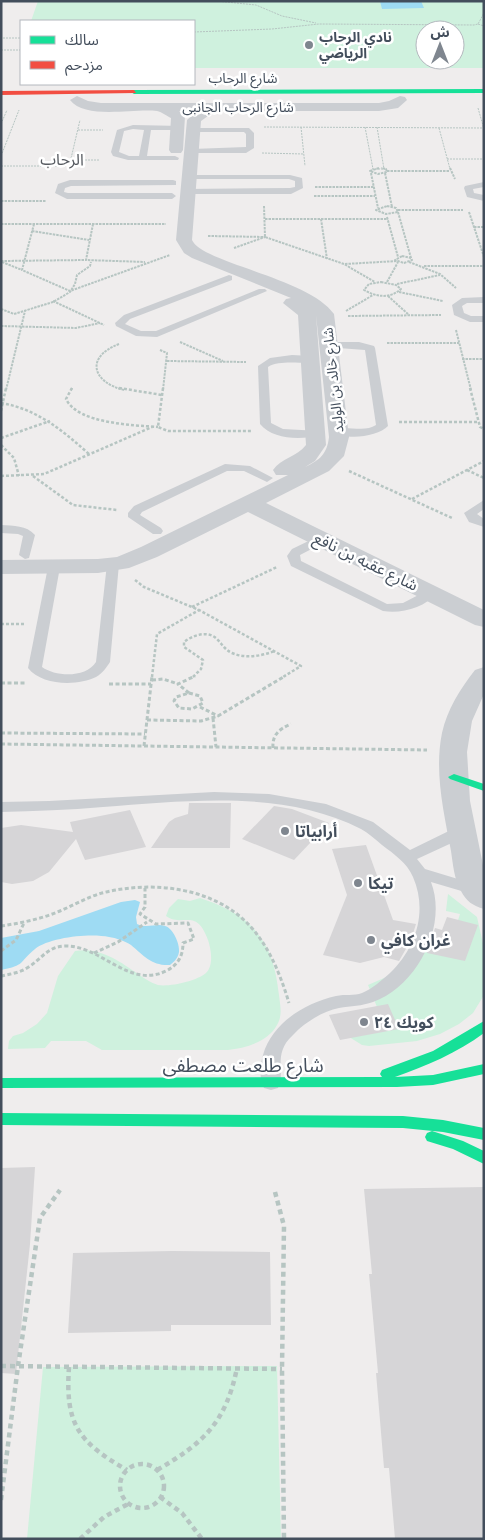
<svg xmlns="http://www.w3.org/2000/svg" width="485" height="1540" viewBox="0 0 485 1540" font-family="Montserrat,'Noto Sans Arabic',sans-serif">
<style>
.green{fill:#cff1de;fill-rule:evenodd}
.water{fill:#9edbf3}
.building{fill:#d6d5d7}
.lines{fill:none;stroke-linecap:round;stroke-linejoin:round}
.path-far4{stroke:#b6c5c2;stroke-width:1;stroke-dasharray:2 1;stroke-linecap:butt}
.path-far3{stroke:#b6c5c2;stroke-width:2;stroke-dasharray:2.5 1;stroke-linecap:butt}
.path-far2{stroke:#b6c5c2;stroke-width:2.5;stroke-dasharray:3 2;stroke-linecap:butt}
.path-far1{stroke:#b6c5c2;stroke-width:3;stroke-dasharray:4 2.5;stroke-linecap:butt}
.path{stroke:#b6c5c2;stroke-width:4.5;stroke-dasharray:5 4;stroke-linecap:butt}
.lane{fill:#cbced2;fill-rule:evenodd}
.street{fill:#cbced2;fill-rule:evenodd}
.fast{fill:#16e098;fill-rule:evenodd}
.jam{fill:#f24e42;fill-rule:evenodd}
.poi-dot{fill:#7f868f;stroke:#fff;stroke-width:2}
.labels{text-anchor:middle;stroke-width:5;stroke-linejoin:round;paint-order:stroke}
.far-poi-label{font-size:14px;font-weight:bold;fill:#434e5c;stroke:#fff;text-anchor:start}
.far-street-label{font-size:14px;fill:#434e5c;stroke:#fff}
.far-quarter-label{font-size:16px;fill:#585c62;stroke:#fff}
.street-label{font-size:16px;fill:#434e5c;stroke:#fff}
.poi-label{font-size:16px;font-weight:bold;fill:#434e5c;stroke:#fff;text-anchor:start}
.near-street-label{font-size:19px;fill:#434e5c;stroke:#fff}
</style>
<rect width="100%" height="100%" fill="#efeded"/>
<g class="green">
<path d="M38 1H484V68H194V21H31ZM425 30H455V60H425Z"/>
<polygon points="448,894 477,917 484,948 484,995 473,1013 459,1024 440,1034 417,1041 369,1046 362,1045 346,1035 382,1019 368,985 400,971 416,947 448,952 460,914 446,911"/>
<path d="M200 898C218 904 240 913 253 928 271 948 276 969 279 995 280 1005 283 1015 277 1025 268 1042 245 1048 228 1050H102L86 1041H51L45 1048 8 1049 9 1041 13 1036 23 1033 37 1024 47 1013 58 976 75 951C100 947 119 961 138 974 144 978 151 983 158 985 170 987 197 981 206 973 214 965 211 949 208 940 196 907 183 928 166 916L169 908 178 899 190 901Z"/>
<polygon points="277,1366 281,1539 27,1539 43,1367"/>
</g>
<g class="water">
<polygon points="380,1 421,1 424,8 382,9"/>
<path d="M135 900 140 902 136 917 137 924C147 929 156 923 165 926 173 928 180 944 179 952 178 958 174 962 170 965 152 966 144 956 131 945 125 941 116 938 109 937 91 933 50 937 35 949 18 963 26 965 1 970V938L39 931 121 902Z"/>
</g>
<g class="building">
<polygon points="189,803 231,803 230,848 151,848 169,822 175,818 188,814"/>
<polygon points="274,806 292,809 329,823 294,860 242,839"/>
<polygon points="130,810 146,847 85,860 76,839 49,872 33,881 12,884 1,882 1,828 21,825 73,832 70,822"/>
<polygon points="366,845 393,920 416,924 411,940 399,961 384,957 360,963 323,955 347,895 332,849"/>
<polygon points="447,917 478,925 465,961 427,953 435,928 442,930"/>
<polygon points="388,1004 399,1029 340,1040 329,1015"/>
<polygon points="35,1167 30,1244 16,1374 1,1373 1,1168"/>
<polygon points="484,1187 484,1539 395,1539 389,1468 384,1468 376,1373 378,1373 369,1274 372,1274 364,1189"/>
<polygon points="172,1251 270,1252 271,1325 171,1325 171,1331 68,1333 73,1253"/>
</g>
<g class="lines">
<g class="path-far4">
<polyline points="216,1 256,5 282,16 316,23"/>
<polyline points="478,24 484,26"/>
<polyline points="194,32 272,29 319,24 474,25 478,24 484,13"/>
<polyline points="3,38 21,38"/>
<polyline points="1,50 21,50"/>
<polyline points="478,108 484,129"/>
<polyline points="1,124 7,110"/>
<polyline points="264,127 483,128"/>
<polyline points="301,127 305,166"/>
<polyline points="365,127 373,169"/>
<polyline points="377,127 384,169"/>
<polyline points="439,128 450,169"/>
<polyline points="78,130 103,130"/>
<polyline points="262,153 304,154"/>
<polyline points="1,156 19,110"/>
<polyline points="447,159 484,159"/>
<polyline points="70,160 100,160"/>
<polyline points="1,166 66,166"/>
<polyline points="69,167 80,120"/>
<polyline points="372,169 386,169"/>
</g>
<g class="path-far3">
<polyline points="379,168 370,171 378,174 387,172 386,169 381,168"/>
<polyline points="450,168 455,179"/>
<polyline points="387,171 450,171"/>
<polyline points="371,173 378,208"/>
<polyline points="385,173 392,207"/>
<polyline points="315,187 374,187"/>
<polyline points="314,196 375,196"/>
<polyline points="1,201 46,201"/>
<polyline points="264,206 265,237 344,264 375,282"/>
<polygon points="387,206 396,208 398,212 386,214 376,210"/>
<polyline points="398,210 463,210"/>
<polyline points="398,212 411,258"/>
<polyline points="469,212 484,257"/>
<polyline points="387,217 398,257"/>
<polyline points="265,219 388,219"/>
<polyline points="321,219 327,259"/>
<polyline points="1,224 166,224"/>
<polyline points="34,224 22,270 70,291 170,255"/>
<polyline points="93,224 86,260 145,262"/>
<polyline points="474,227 484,227"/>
<polyline points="32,231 89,240"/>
<polyline points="208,236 265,237 234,248"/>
<polygon points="402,256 411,258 412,260 404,263 395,260"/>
<polyline points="1,261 86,260"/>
<polyline points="2,262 22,270"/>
<polyline points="409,262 440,274 456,288"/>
<polyline points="345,264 397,261"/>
<polyline points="424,266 484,266"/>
<path d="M381 282 396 285 401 289C390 299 376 297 364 290L369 284Z"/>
<polyline points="387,282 398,262"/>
<polyline points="397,284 440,275"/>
<polyline points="399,292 443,301"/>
<polyline points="388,296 409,315"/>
<polyline points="53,301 104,325"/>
<polyline points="1,309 14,314 53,302 70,292 75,284 77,275 90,266 91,262"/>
<polyline points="346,311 373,295"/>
<polyline points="348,316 441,315"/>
<polyline points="1,326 76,328 100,323"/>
<polyline points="456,330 471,390"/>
<polyline points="180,342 223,361"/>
<polyline points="387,343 459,343"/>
<path d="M119 344C85 357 92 382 124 390"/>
<polyline points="160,350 167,353 163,390"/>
<polyline points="462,359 484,359"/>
<polyline points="167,361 246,362"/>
<polyline points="6,390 25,311"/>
<polyline points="71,390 72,388"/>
</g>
<g class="path-far2">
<path d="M72 388 66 399C78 424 133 425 158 427"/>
<polyline points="119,388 162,395"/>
<polyline points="163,388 158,427 168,431 251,431"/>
<polyline points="470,388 480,427 484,429"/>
<path d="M1 403C37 409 62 430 89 454"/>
<polyline points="1,411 6,388"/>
<polyline points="399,422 479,422"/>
<polyline points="1,438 50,421"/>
<polyline points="1,445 14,458 19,476"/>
<polyline points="467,470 484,478"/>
<polyline points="349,471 452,518"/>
<polyline points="1,476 44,474 152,427"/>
<polyline points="33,476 73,505 117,510"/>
<polyline points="412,499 484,461"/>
<polyline points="135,580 144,587 199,610 301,666 283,677"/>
<polyline points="192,607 277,567"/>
<polyline points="1,624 24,624"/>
<polyline points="152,677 157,634 199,610"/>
<path d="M193 677 201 669 203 660 184 647V642C193 635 208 630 217 639 222 644 225 650 232 653 246 659 261 656 275 651"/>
</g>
<g class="path-far1">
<polyline points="152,680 163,679 178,684"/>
<polyline points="1,683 25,683"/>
<polyline points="109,684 151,684"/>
<polygon points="189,693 200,696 203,703 192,709 179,708 174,701 176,697"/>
<polyline points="189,693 178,684 195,676"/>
<polyline points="200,707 218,716"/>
<polyline points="213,718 216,747"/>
<polyline points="147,720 201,721 218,716 285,676"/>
<polyline points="1,733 145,734"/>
<polyline points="1,744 427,750"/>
<polyline points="144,746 152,676"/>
<path d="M273 748C272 735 279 729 291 724"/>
<path d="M1 926C21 923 41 919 60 911 74 905 88 897 102 893 149 881 207 886 244 920 267 941 280 973 289 1003"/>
<polyline points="1,951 16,940 24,923"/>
<polyline points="94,953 118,942 147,922"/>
<path d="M1 976C10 974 19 973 27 968 41 960 47 946 66 946 102 946 129 989 166 971 178 965 183 956 183 943L194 939 188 923 156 924 140 914 145 907V888"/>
</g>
<g class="path">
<polyline points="275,1192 284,1226 282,1369 284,1539"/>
<polyline points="1,1366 282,1369"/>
<path d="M69 1367C65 1424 78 1442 127 1470"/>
<circle cx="142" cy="1486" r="22"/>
<path d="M157 1470C204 1443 226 1422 237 1368"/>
<polyline points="160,1497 182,1513 202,1539"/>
<polyline points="1,1500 18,1366 40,1218 60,1190"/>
<polyline points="80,1539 104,1517 128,1504"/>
</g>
<g class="lane">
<path d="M133 125 182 126V130H151L147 156H175L179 158 178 160H128L113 156 111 152 117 130ZM133 129 144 130 139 156H129L119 152 124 131Z"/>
<polygon points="190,128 249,128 254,133 254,148 246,153 189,153 189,149 192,149 246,147 246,134 244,132 193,132 189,130"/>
<polygon points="186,175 290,175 302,178 303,188 291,194 188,194 184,191 185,189 290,188 295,187 295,181 289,179 189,179 185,177"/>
<polygon points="70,180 173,180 176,181 176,185 71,186 65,188 64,192 68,193 172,193 176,196 172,199 67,199 55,193 58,184"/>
<polygon points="484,182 484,187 473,189 474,193 484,195 484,201 467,197 464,188 465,186"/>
<polygon points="229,275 232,276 232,280 130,319 125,324 141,331 156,331 259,289 265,289 267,291 157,337 136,336 116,326 115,323 124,315"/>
<polygon points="484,297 484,303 467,303 462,306 464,313 471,316 484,316 484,322 470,322 454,315 452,305 462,298"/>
<path d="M329 342H359L374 346 375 348 388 426C378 437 344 441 333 431 342 423 363 434 376 425L365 350 325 347 324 345Z"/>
<path d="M292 355 311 356 316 359C307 367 283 358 268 367L271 423 283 429 320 431 322 433 320 435C302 440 273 440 260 424L258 366 270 358Z"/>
<polygon points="225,464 250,466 273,478 267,482 244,471 227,471 142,512 140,515 161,528 163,531 161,534 153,534 128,517 128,513 134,506"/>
<polygon points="484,500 484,509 477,514 484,519 484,527 469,522 464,513"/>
<path d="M1 525C14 526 26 525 35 535L29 558 25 559 19 555 23 536 18 534 1 533Z"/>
<path d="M321 535 325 536 327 539 325 542 300 555 301 561 387 604 403 603 430 589 436 593C425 608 401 614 383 611L291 566 287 556 292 549Z"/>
<path d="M113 560 119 564 110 662C106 668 103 673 96 677 78 686 42 686 28 668L48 567 54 563 60 567 42 667C56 677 86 678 96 662L107 564Z"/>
<path d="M214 792 269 794 326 804 373 822 410 850 457 827H469L471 831 469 835 417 859 425 869 481 886 483 890 481 894 475 895 431 882C448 926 417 986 373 1002 362 1006 351 1006 339 1008 323 1011 304 1023 293 1035 272 1054 286 1072 278 1088L271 1090 264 1088C259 1079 260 1065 263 1055 272 1023 305 1003 336 996 345 994 354 996 362 993 372 989 382 980 390 973 416 948 428 911 413 877 407 863 394 854 382 845 375 839 368 833 361 829 283 789 187 801 103 807 69 810 35 811 1 812V802L49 801Z"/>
</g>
<g class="street">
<path d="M77 96 88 101 101 103H379L389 101 400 96 405 97 407 100 398 108 379 111H221L208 116 201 121 192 240C202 263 309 278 334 314L349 437 344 456 329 471 266 503 484 610V627L475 625 248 512 157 557 129 568 98 573 1 574V560L98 559 117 557 141 547 288 475H276L273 470C281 458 297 457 306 445L298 315 283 303 286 299 291 298 192 258 184 253 176 240 187 120 197 111H179L185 116 183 150 181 153H171L169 150 171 118C167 116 162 112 157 111 134 108 85 120 70 100ZM316 315 329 437C327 454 320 460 305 467L315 461 326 445Z"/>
<path d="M484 667V694L472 721 467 752 470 801 484 870V909C473 906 466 901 461 891 454 879 453 864 451 851 444 813 434 772 442 733 447 710 460 689 475 670Z"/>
</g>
<g class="fast">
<polygon points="484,89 484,93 134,94 131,92 134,90"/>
<polygon points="454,774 484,784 484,791 450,779 448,777"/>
<path d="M484 1021V1033C457 1053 426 1066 395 1077L433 1075 484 1064V1074L433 1085 397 1087 1 1088V1078L382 1077 380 1074 382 1070 433 1051Z"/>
<polygon points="1,1113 403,1116 443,1120 484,1128 484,1140 443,1132 403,1128 1,1125"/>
<polygon points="432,1131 463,1141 484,1151 484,1164 453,1149 427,1141 425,1137 427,1133"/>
</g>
<polygon class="jam" points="134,90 136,93 1,95 1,91"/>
</g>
<g class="poi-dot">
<circle cx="309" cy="45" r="5"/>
<circle cx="285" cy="831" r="5"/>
<circle cx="358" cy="883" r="5"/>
<circle cx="371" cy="940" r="5"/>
<circle cx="364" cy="1022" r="5"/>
</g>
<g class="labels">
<g class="far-poi-label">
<text x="319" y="42">نادي الرحاب<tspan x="319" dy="16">الرياضي</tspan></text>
</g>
<g class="far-street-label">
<text x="243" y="83">شارع الرحاب</text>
<text x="238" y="112">شارع الرحاب الجانبى</text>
<text transform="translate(333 380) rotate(-96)" y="5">شارع خالد بن الوليد</text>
</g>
<g class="far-quarter-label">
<text x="62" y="165">الرحاب</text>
</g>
<g class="street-label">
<text transform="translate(366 561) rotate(26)" y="6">شارع عقبه بن نافع</text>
</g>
<g class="poi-label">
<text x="295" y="837">أرابياتا</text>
<text x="368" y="889">تيكا</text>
<text x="381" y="946">غران كافي</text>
<text x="374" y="1028">كويك ٢٤</text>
</g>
<g class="near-street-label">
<text x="243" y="1072">شارع طلعت مصطفى</text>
</g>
</g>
<rect width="485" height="1540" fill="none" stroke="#434e5c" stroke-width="5"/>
<rect x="20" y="20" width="175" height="65" fill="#ffffff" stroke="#b4b8be"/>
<rect x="30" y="36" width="25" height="8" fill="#16e098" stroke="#b4b8be"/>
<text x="65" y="45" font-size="15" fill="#434e5c">سالك</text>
<rect x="30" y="61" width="25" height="8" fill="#f24e42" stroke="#b4b8be"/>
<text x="65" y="70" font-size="15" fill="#434e5c">مزدحم</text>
<g transform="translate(440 45)"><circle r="24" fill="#ffffff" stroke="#b4b8be"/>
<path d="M0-4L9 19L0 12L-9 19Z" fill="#7f868f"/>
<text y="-8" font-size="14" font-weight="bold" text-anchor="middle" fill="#434e5c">ش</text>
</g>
</svg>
